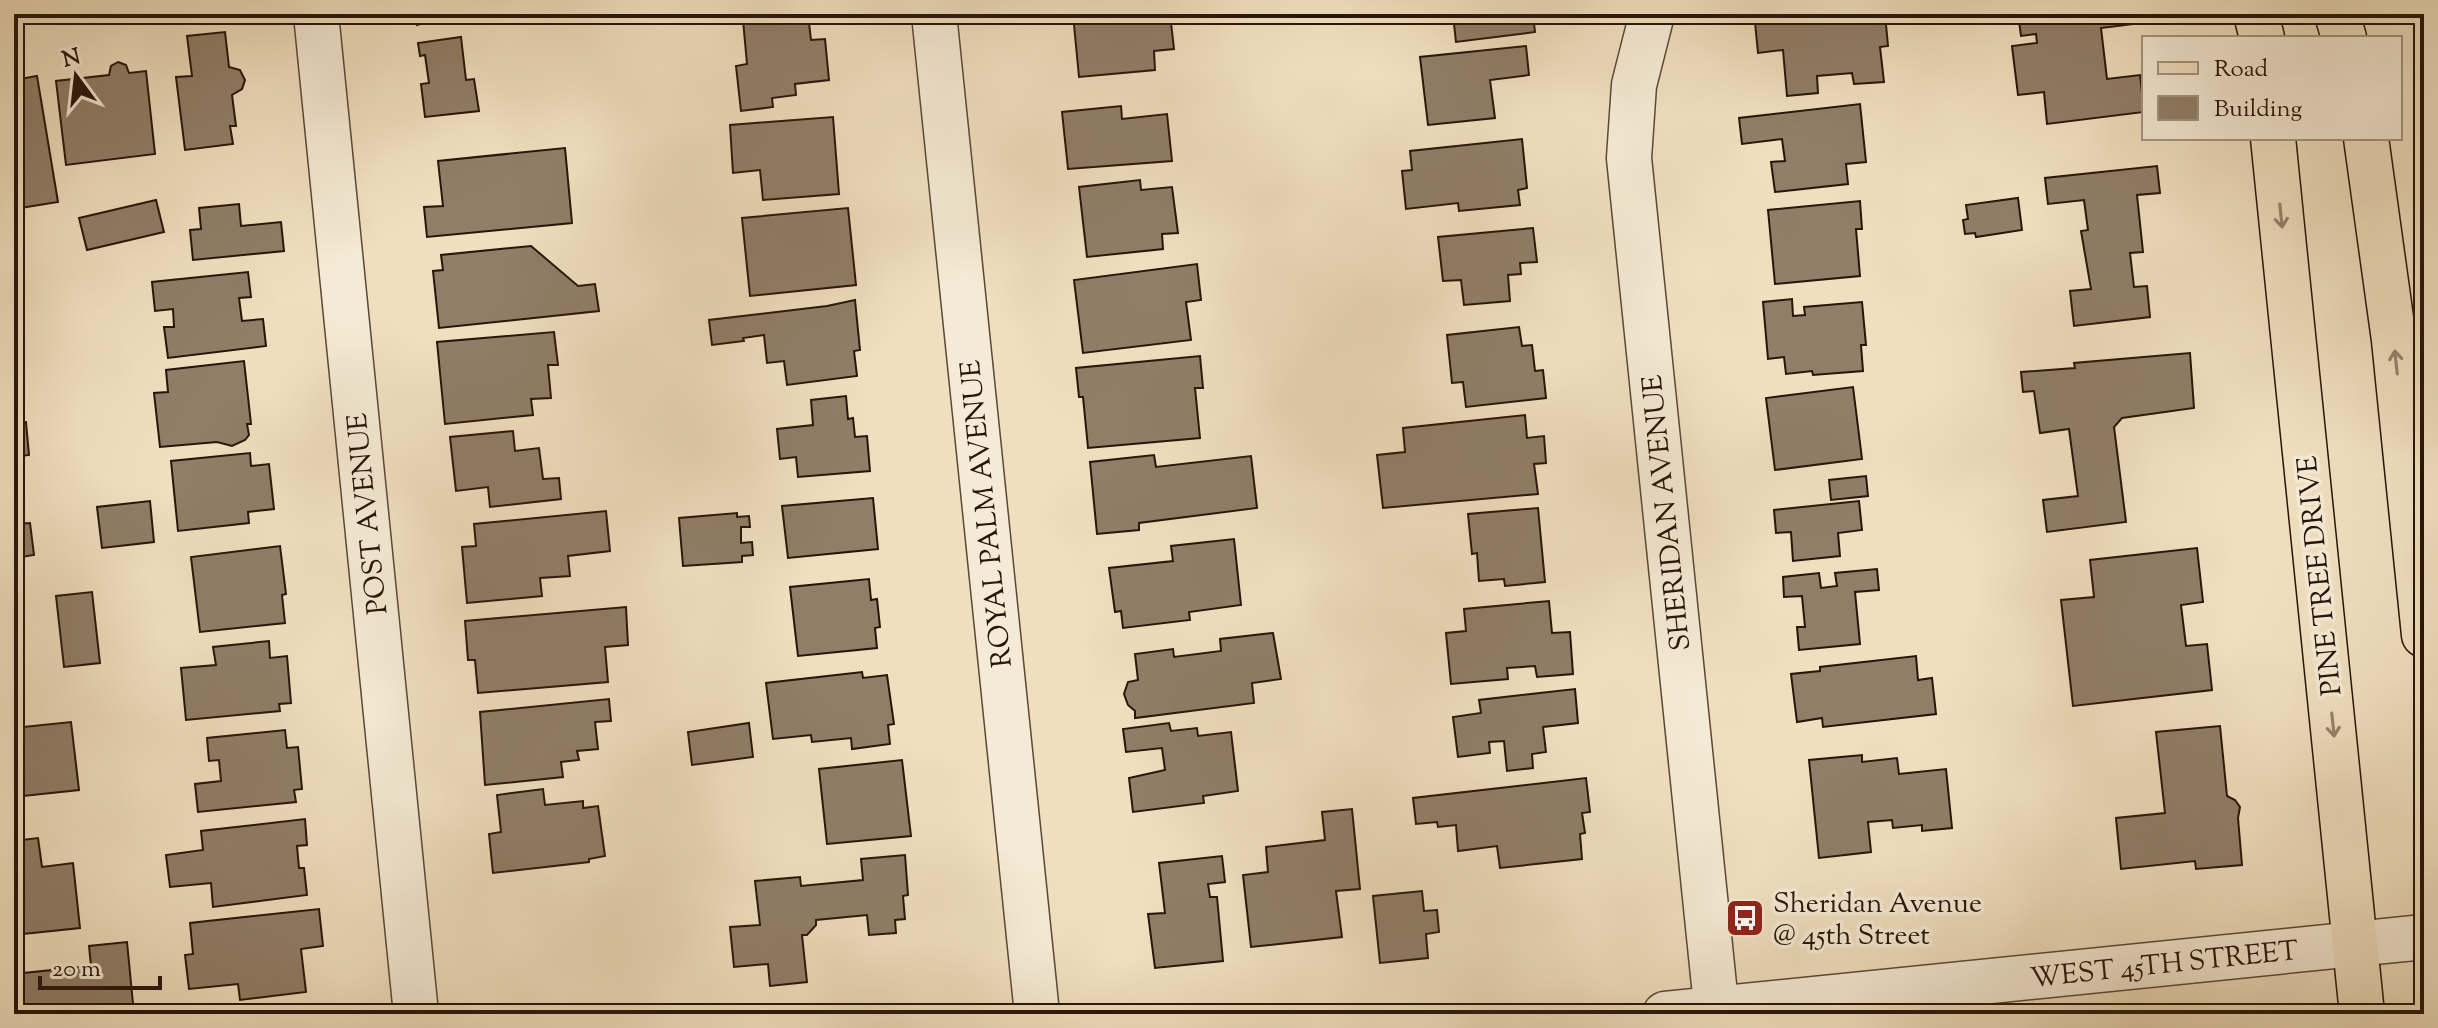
<svg xmlns="http://www.w3.org/2000/svg" width="2438" height="1028" viewBox="0 0 2438 1028" font-family="'Sorts Mill Goudy',serif">
<style>
.building{fill:#907e68;stroke:#271509;stroke-width:2}
.lines{fill:none;stroke-linecap:round;stroke-linejoin:round}
.minor-casing{stroke:#594836;stroke-width:47}
.major-casing{stroke:#271509;stroke-width:47}
.minor{stroke:#f5ead5;stroke-width:44}
.major{stroke:#f0dfbf;stroke-width:44}
.oneway{stroke:#96846d}
.labels{text-anchor:middle;stroke-width:7;stroke-linejoin:round;paint-order:stroke}
.street-label{font-size:28px;fill:#271509;stroke:#f5ead5}
.poi-label{font-size:28px;fill:#271509;stroke:#f5ead5;text-anchor:start}
</style>
<rect width="100%" height="100%" fill="#f0dfbf"/>
<filter id="stains"><feTurbulence type="fractalNoise" baseFrequency=".0025" numOctaves="4"/><feColorMatrix values="0 0 0 0 .2 0 0 0 0 .09 0 0 0 0 .02 0 0 0 .5 -.17"/></filter>
<radialGradient id="worn" r=".72"><stop offset=".6" stop-color="#630" stop-opacity="0"/><stop offset="1" stop-color="#630" stop-opacity=".3"/></radialGradient>
<g class="building">
<polygon points="413,14 453,14 417,25"/>
<polygon points="727,14 808,14 811,40 825,39 829,80 795,84 796,95 772,98 773,107 741,111 736,66 747,64 743,20 728,22"/>
<polygon points="1073,14 1170,14 1174,49 1154,51 1155,70 1079,77"/>
<polygon points="1414,14 1533,14 1535,32 1456,42 1453,15 1415,20"/>
<polygon points="1842,14 1885,14 1888,46 1880,47 1884,82 1854,84 1852,73 1817,76 1818,93 1787,96 1783,50 1758,53 1755,22"/>
<polygon points="2018,14 2133,14 2134,24 2101,28 2107,79 2140,75 2144,112 2047,124 2044,92 2018,95 2012,46 2037,43 2036,34 2021,36"/>
<polygon points="225,32 229,67 240,70 245,80 242,89 232,95 236,126 230,126 233,144 185,150 176,77 192,76 187,36"/>
<polygon points="461,37 466,80 474,79 479,111 425,117 421,84 429,83 425,55 420,56 418,43"/>
<polygon points="1526,46 1529,75 1490,80 1495,118 1428,125 1420,57"/>
<polygon points="118,62 126,65 129,73 146,71 155,154 66,165 56,81 109,75 111,66"/>
<polygon points="37,76 58,202 14,209 14,80"/>
<polygon points="1860,104 1866,162 1846,164 1848,184 1775,192 1771,162 1785,161 1782,139 1742,144 1739,118"/>
<polygon points="1121,106 1122,119 1167,114 1172,161 1068,169 1062,112"/>
<polygon points="833,117 839,194 763,200 760,170 733,173 730,125"/>
<polygon points="1522,139 1527,188 1518,190 1520,205 1459,211 1458,203 1406,209 1402,171 1412,170 1410,151"/>
<polygon points="565,148 572,223 427,237 424,207 443,206 438,161"/>
<polygon points="2157,166 2160,193 2137,195 2143,252 2130,253 2134,287 2147,286 2150,317 2074,326 2070,291 2091,289 2081,231 2088,230 2084,200 2048,204 2045,178"/>
<polygon points="1140,180 1141,190 1172,187 1178,233 1162,234 1163,249 1087,257 1079,187"/>
<polygon points="2018,198 2022,230 1976,237 1975,233 1965,234 1963,220 1968,219 1966,205"/>
<polygon points="156,200 164,232 87,250 79,218"/>
<polygon points="1860,201 1862,229 1856,229 1860,276 1775,284 1768,210"/>
<polygon points="239,204 241,226 281,222 284,251 193,260 190,230 201,229 199,208"/>
<polygon points="848,208 856,285 750,296 742,218"/>
<polygon points="1533,228 1537,262 1520,263 1521,274 1508,275 1510,301 1464,305 1461,280 1443,281 1438,237"/>
<polygon points="531,246 578,286 595,284 599,311 439,328 433,271 443,270 441,255"/>
<polygon points="1197,264 1201,300 1186,302 1191,340 1083,353 1074,280"/>
<polygon points="248,272 251,297 239,298 242,321 263,319 266,346 168,358 164,327 174,327 173,309 155,311 152,282"/>
<polygon points="1792,299 1793,316 1805,315 1804,307 1862,302 1866,345 1861,345 1863,371 1813,375 1812,371 1786,374 1784,357 1768,359 1763,302"/>
<polygon points="855,300 860,350 854,351 857,376 787,385 784,361 767,363 764,335 743,338 744,341 712,345 709,320 827,306"/>
<polygon points="1519,327 1522,346 1532,345 1535,371 1543,370 1546,398 1466,407 1463,382 1452,383 1447,335"/>
<polygon points="554,332 558,365 548,365 551,398 531,399 533,415 445,424 437,342"/>
<polygon points="2190,353 2194,408 2122,418 2114,427 2126,522 2047,532 2043,500 2078,496 2069,429 2040,433 2034,391 2023,392 2021,372 2075,368 2074,363"/>
<polygon points="1200,356 1203,388 1195,388 1200,438 1088,448 1083,397 1079,397 1076,368"/>
<polygon points="244,361 251,424 247,424 249,435 245,440 232,446 217,442 160,447 154,393 168,392 166,370"/>
<polygon points="1853,387 1862,459 1775,470 1766,398"/>
<polygon points="846,396 848,419 853,418 855,437 867,436 870,471 798,477 796,457 780,459 777,429 813,425 811,400"/>
<polygon points="1525,415 1527,438 1544,436 1546,463 1534,464 1538,494 1383,508 1377,455 1405,452 1403,428"/>
<polygon points="26,422 29,455 14,457 14,423"/>
<polygon points="513,431 515,451 539,448 543,479 559,478 561,499 490,507 488,487 456,491 450,437"/>
<polygon points="250,453 251,466 269,464 274,509 248,512 249,523 178,531 171,461"/>
<polygon points="1154,455 1156,467 1251,456 1257,508 1139,523 1139,530 1097,534 1090,462"/>
<polygon points="1866,476 1868,496 1831,500 1829,480"/>
<polygon points="873,498 878,549 788,558 782,506"/>
<polygon points="150,501 154,542 102,548 97,507"/>
<polygon points="1859,501 1862,530 1838,533 1840,556 1793,561 1791,532 1776,533 1774,510"/>
<polygon points="1538,508 1545,582 1505,586 1504,579 1479,581 1477,553 1472,554 1468,514"/>
<polygon points="606,511 610,551 568,556 570,576 540,578 542,596 467,603 462,547 476,546 474,524"/>
<polygon points="737,513 737,517 749,516 750,527 741,527 741,543 752,542 753,555 742,556 742,562 683,566 679,518"/>
<polygon points="30,523 34,555 14,558 14,524"/>
<polygon points="1234,539 1241,605 1189,612 1190,620 1123,628 1121,611 1115,612 1109,568 1173,561 1171,546"/>
<polygon points="280,546 286,594 282,595 285,623 200,632 191,557"/>
<polygon points="2197,548 2203,602 2181,605 2186,646 2207,644 2212,690 2073,706 2061,600 2094,597 2090,560"/>
<polygon points="1877,569 1879,590 1855,592 1860,644 1799,650 1797,627 1805,627 1802,596 1784,597 1783,577 1819,573 1821,588 1837,586 1835,573"/>
<polygon points="869,579 871,600 877,599 880,627 875,628 877,648 798,656 790,587"/>
<polygon points="92,592 100,663 64,667 56,596"/>
<polygon points="1549,601 1552,633 1570,632 1573,674 1537,677 1535,666 1507,668 1508,679 1451,684 1446,633 1466,631 1464,609"/>
<polygon points="626,607 628,645 605,647 608,682 478,693 475,660 468,660 465,621"/>
<polygon points="1273,633 1281,679 1252,683 1254,703 1135,718 1135,711 1128,705 1124,694 1128,682 1138,680 1135,654 1173,649 1174,657 1221,651 1220,639"/>
<polygon points="269,641 270,658 287,656 291,703 279,704 280,711 186,720 181,668 216,665 213,647"/>
<polygon points="1916,656 1918,680 1932,678 1936,714 1823,727 1822,718 1797,722 1791,674 1820,671 1820,667"/>
<polygon points="862,672 863,678 887,675 894,724 888,725 890,744 852,749 851,738 812,742 811,735 773,739 766,683"/>
<polygon points="1575,689 1578,723 1543,727 1546,752 1532,754 1533,768 1507,771 1504,741 1489,742 1490,753 1458,757 1453,717 1481,713 1479,700"/>
<polygon points="609,699 611,721 595,722 598,749 577,751 579,760 561,762 563,777 485,785 480,712"/>
<polygon points="71,722 79,790 14,797 14,728"/>
<polygon points="749,723 753,757 692,765 688,732"/>
<polygon points="1169,723 1171,731 1197,728 1198,736 1231,732 1238,791 1203,796 1204,803 1133,812 1129,778 1165,770 1162,748 1126,752 1123,729"/>
<polygon points="2220,726 2227,796 2235,800 2240,807 2238,818 2242,865 2196,869 2195,861 2121,869 2116,818 2165,813 2156,732"/>
<polygon points="285,730 287,748 298,747 302,789 294,790 296,802 198,812 195,784 221,781 219,760 209,761 207,738"/>
<polygon points="1862,755 1862,762 1897,758 1899,774 1946,769 1952,828 1922,831 1922,825 1893,828 1892,820 1868,822 1871,852 1819,858 1809,760"/>
<polygon points="902,760 911,836 827,844 819,769"/>
<polygon points="1586,778 1590,812 1582,813 1585,833 1580,834 1582,859 1500,868 1497,846 1458,851 1456,825 1438,827 1437,822 1416,824 1413,798"/>
<polygon points="543,789 545,805 583,801 583,808 598,806 605,856 589,859 589,862 493,873 489,834 501,832 497,795"/>
<polygon points="1352,809 1360,889 1336,891 1342,937 1251,947 1243,875 1268,872 1266,847 1325,840 1322,812"/>
<polygon points="305,819 307,845 297,846 299,868 304,868 307,895 213,907 211,883 170,887 166,855 203,850 201,831"/>
<polygon points="38,838 42,867 73,863 80,928 14,935 14,841"/>
<polygon points="905,855 908,895 903,896 905,919 895,920 896,933 869,935 867,915 816,920 816,925 807,935 802,935 807,982 770,986 768,964 734,967 730,927 760,925 755,881 800,877 801,886 863,880 861,859"/>
<polygon points="1222,856 1225,882 1208,884 1210,897 1217,897 1223,961 1155,968 1148,914 1165,913 1159,863"/>
<polygon points="1422,891 1424,911 1437,910 1439,932 1426,934 1428,958 1380,963 1373,896"/>
<polygon points="319,909 323,946 301,949 306,992 240,1000 238,984 189,989 185,955 193,954 190,923"/>
<polygon points="127,942 134,1014 14,1014 14,974 91,966 89,946"/>
<polygon points="297,1006 298,1014 221,1014"/>
</g>
<g class="lines">
<defs>
<g id="minor">
<polyline points="316,14 416,1014"/>
<polyline points="934,14 1037,1014"/>
<polyline points="1652,14 1634,85 1629,158 1717,1014"/>
<polyline points="1665,1014 2424,937"/>
</g>
<g id="major">
<polyline points="2256,14 2262,38"/>
<polyline points="2337,14 2344,38"/>
<polyline points="2273,138 2362,1014"/>
<polyline points="2366,138 2394,340 2424,635"/>
</g>
</defs>
<use href="#minor" class="minor-casing"/>
<use href="#major" class="major-casing"/>
<use href="#minor" class="minor"/>
<use href="#major" class="major"/>
</g>
<defs><path id="oneway-shaft" d="M-6 0H5M1.5-3L5.5 0L1.5 3" fill="none" stroke-width="1.6" stroke-linecap="round" stroke-linejoin="round" transform="scale(2)"/></defs>
<g class="oneway">
<use href="#oneway-shaft" transform="translate(2281 216) rotate(84)"/>
<use href="#oneway-shaft" transform="translate(2396 362) rotate(-96)"/>
<use href="#oneway-shaft" transform="translate(2333 725) rotate(84)"/>
</g>
<defs>
<symbol id="bus-square" viewBox="-11 -11 22 22"><rect x="-9" y="-9" width="18" height="18" rx="4" fill="#8f2418" stroke="#f5ead5"/><path d="M-5-6H5V4H4V6H2V4H-2V6H-4V4H-5ZM-3.5-4V0h7V-4ZM-3.5 1.2v1.5H-2V1.2ZM2 1.2v1.5H3.5V1.2Z" fill="#fff"/></symbol>
</defs>
<g fill-rule="evenodd">
<use href="#bus-square" x="1723" y="896" width="44" height="44"/>
</g>
<g class="labels">
<g class="street-label">
<text transform="translate(1665 513) rotate(-96)" y="10">SHERIDAN AVENUE</text>
<text transform="translate(366 514) rotate(-96)" y="10">POST AVENUE</text>
<text transform="translate(985 514) rotate(-96)" y="10">ROYAL PALM AVENUE</text>
<text transform="translate(2318 576) rotate(-96)" y="10">PINE TREE DRIVE</text>
<text transform="translate(2164 963) rotate(-6)" y="10">WEST 45TH STREET</text>
</g>
<g class="poi-label">
<text x="1773" y="912">Sheridan Avenue<tspan x="1773" dy="32">@ 45th Street</tspan></text>
</g>
</g>
<rect width="2438" height="1028" fill="none" stroke="#f0dfbf" stroke-width="48"/>
<rect x="16" y="16" width="2406" height="996" fill="none" stroke="#271509" stroke-width="4"/>
<rect x="24" y="24" width="2390" height="980" fill="none" stroke="#271509" stroke-width="2"/>
<rect x="2142" y="36" width="260" height="104" fill="#f5ead5" stroke="#a39583" stroke-width="2"/>
<rect x="2158" y="62" width="40" height="12" fill="#f0dfbf" stroke="#a39583" stroke-width="2"/>
<text x="2214" y="76" font-size="24" fill="#271509">Road</text>
<rect x="2158" y="96" width="40" height="24" fill="#907e68" stroke="#a39583" stroke-width="2"/>
<text x="2214" y="116" font-size="24" fill="#271509">Building</text>
<g transform="translate(76 76) rotate(345)" stroke="#f5ead5" stroke-width="6" paint-order="stroke">
<path d="M0-6L14 30L0 20L-14 30Z" fill="#271509"/>
<text y="-12" font-size="22" font-weight="bold" text-anchor="middle" fill="#271509">N</text>
</g>
<path d="M40 976v12h120v-12" fill="none" stroke="#271509" stroke-width="4"/>
<text x="52" y="976" font-size="24" fill="#271509" stroke="#f5ead5" stroke-width="6" paint-order="stroke">20 m</text>
<rect width="100%" height="100%" filter="url(#stains)"/>
<rect width="100%" height="100%" fill="url(#worn)"/>
</svg>
